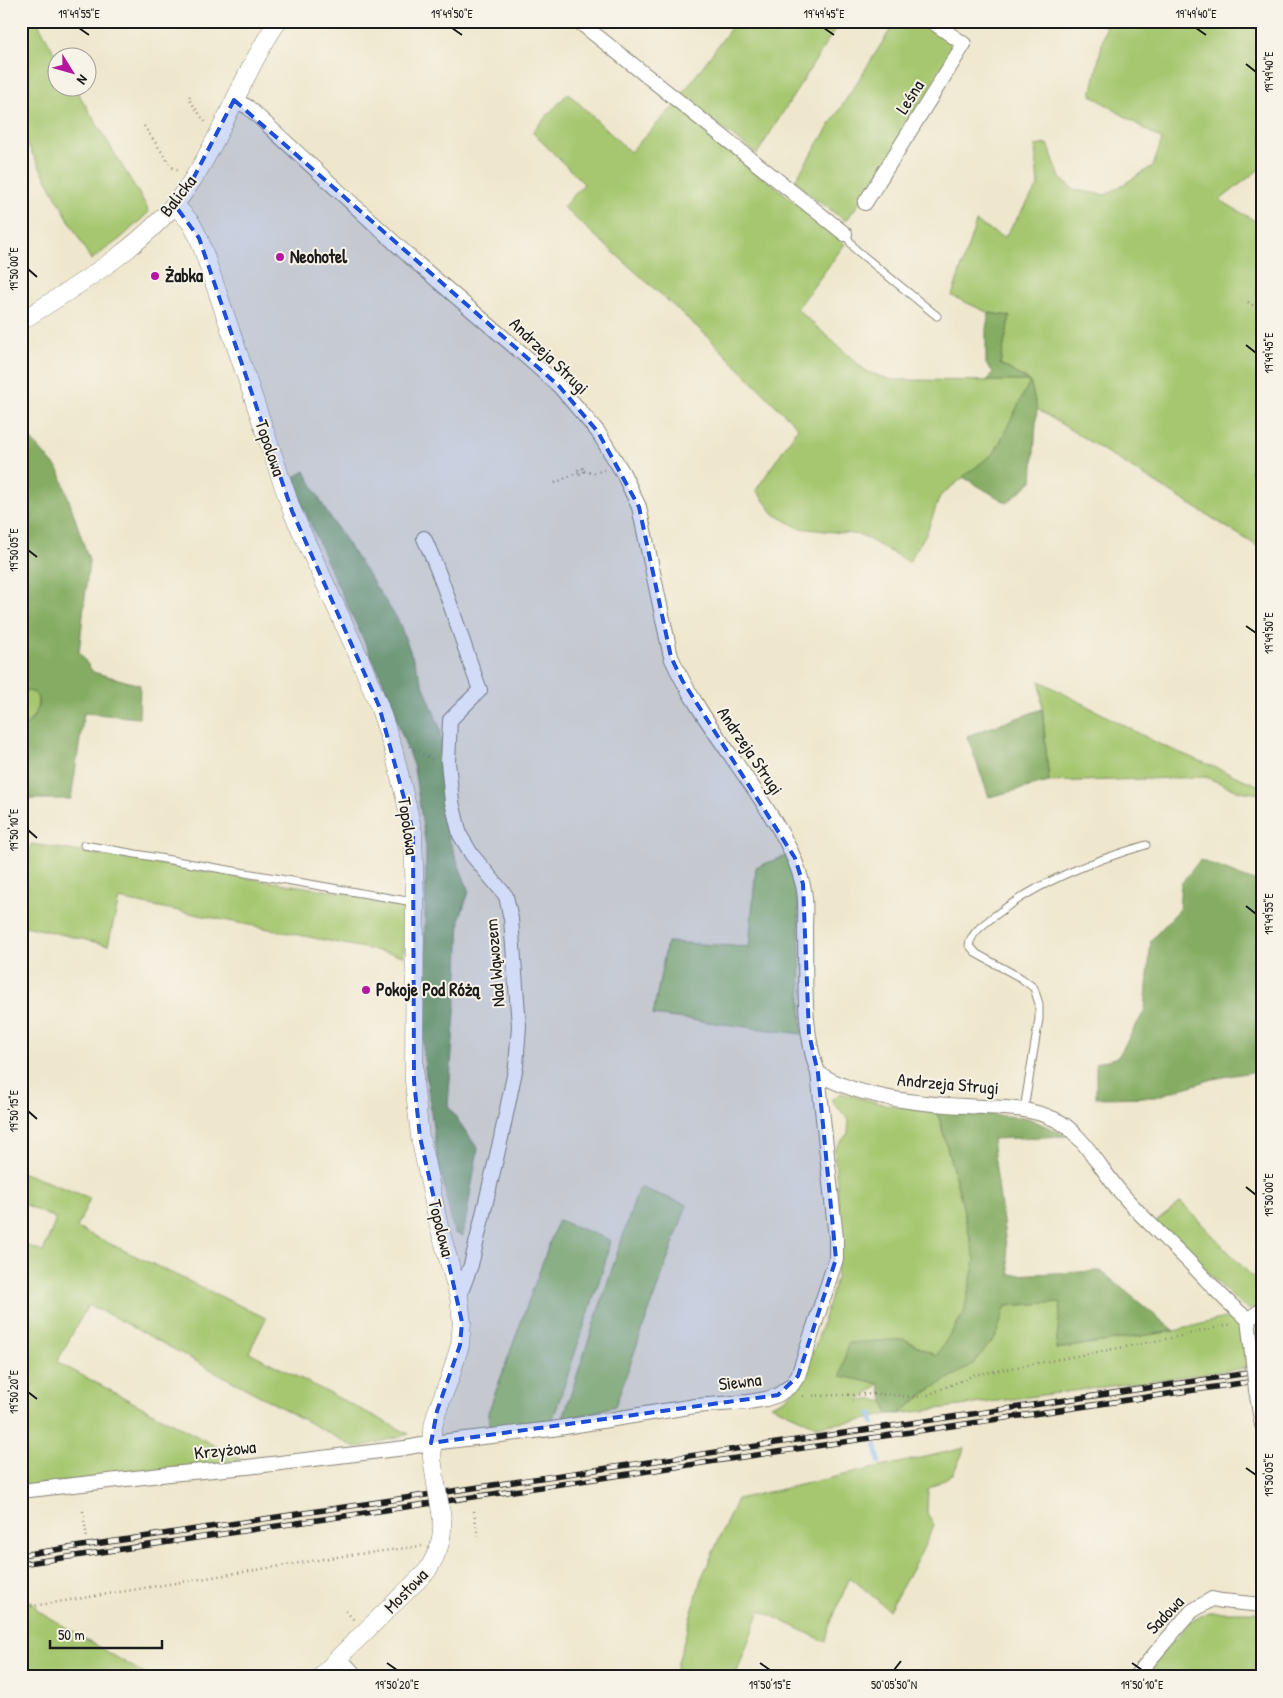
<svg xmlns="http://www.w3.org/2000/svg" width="1283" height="1698" viewBox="0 0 1283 1698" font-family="'Patrick Hand',sans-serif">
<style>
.green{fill:#a6c76f;stroke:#617246}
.forest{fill:#84ac62;stroke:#50643f}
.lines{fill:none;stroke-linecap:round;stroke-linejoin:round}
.stream{stroke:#89bbf6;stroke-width:4.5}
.service-casing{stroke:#868274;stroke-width:9}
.minor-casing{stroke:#868274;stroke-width:16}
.tertiary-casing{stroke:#868274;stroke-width:19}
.path{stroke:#868274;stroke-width:2.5;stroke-dasharray:1 4;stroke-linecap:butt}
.service{stroke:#fff;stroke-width:7}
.minor{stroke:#fff;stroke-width:14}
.tertiary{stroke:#fff;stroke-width:18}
.rail-casing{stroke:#1c1c1c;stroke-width:5.5}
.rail{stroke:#f7f3e8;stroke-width:4;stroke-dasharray:11;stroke-linecap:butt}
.minor-bridge-casing{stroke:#868274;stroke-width:16;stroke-linecap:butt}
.tertiary-bridge-casing{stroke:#868274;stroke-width:19;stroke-linecap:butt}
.minor-bridge{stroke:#fff;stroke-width:14}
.tertiary-bridge{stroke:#fff;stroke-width:18}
.marked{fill:#1d4ed8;fill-opacity:0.2;stroke:#1d4ed8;stroke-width:4;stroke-dasharray:10 6;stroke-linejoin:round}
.ticks{fill:none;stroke:#1c1c1c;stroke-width:2}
.poi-dot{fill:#b5179e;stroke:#f7f3e8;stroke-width:2}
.labels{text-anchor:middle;stroke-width:4;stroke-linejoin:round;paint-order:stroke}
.street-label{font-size:18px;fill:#1c1c1c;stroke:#f7f3e8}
.poi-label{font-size:18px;font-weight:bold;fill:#1c1c1c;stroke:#f7f3e8;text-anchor:start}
.neatline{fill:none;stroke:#1c1c1c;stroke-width:2}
.ticks-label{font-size:12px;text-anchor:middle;fill:#1c1c1c}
</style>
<rect width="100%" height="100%" fill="#f7f3e8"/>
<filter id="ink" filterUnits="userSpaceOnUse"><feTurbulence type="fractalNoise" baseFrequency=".02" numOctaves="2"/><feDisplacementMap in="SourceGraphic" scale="10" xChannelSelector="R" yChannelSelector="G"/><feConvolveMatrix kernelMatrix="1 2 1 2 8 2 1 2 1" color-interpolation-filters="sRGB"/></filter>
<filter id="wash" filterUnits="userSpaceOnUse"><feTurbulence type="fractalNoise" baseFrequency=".0096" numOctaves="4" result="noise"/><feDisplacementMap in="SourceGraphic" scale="20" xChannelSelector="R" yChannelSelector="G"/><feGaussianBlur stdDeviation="1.12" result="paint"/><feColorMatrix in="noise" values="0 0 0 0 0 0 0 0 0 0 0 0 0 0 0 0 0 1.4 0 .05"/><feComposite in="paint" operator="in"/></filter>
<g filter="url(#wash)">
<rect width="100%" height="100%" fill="#efe7cd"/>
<g class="green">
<polygon points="21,21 37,21 57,58 58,88 75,88 147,207 148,213 121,238 91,260 21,133"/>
<polygon points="736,21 840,21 757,154 680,97"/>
<polygon points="896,21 921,21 946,37 952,48 946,68 870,188 846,221 793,183"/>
<polygon points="1090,21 1262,21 1262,167 1220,200 1262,225 1262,549 1037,409 1030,382 995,452 940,496 927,532 909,562 861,535 799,528 774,514 756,490 798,428 706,335 563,207 584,184 532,132 568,93 630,152 676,104 845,244 797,309 867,372 892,380 1029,381 1000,364 1010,316 989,313 952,296 976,222 1004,238 1038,186 1035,146 1048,144 1060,178 1074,190 1106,195 1153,166 1162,140 1091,95 1106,26"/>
<polygon points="1040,681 1159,744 1262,787 1262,794 1238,791 1206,777 1049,782"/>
<path d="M27 691H31L37 695C40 711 32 719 21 730V692Z"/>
<polygon points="31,844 381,899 399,904 405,909 404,956 119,899 108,945 21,925 21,880 24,880"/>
<polygon points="786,856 798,891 802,1034 653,1015 667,942 749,947 756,867"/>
<polygon points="841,1093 883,1104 937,1110 961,1199 975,1260 964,1313 936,1357 904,1339 879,1384 858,1402 871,1399 885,1402 888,1414 859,1421 816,1426 771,1405 786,1398 800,1384 817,1341 836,1278 841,1229 834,1150 848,1133 849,1120 831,1100"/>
<polygon points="21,1172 90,1198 77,1228 266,1318 249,1352 409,1434 356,1448 114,1317 88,1305 57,1362 242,1460 21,1487 21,1243 43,1252 56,1219 21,1203"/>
<polygon points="639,1187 687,1205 615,1406 562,1421"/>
<polygon points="1181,1202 1262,1287 1262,1304 1254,1310 1244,1308 1156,1222"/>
<polygon points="558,1220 610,1240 605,1263 554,1416 546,1424 490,1430 488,1413"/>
<polygon points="1061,1302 1056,1349 1174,1331 1236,1315 1241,1326 1247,1368 899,1414 995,1338 1005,1306"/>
<polygon points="965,1448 953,1474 928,1489 927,1513 934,1525 921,1553 889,1610 850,1577 829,1627 826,1642 760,1610 735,1677 674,1677 701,1579 737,1499"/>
<polygon points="32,1601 38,1611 150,1677 21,1677 21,1602"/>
<polygon points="1208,1612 1262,1612 1262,1660 1254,1662 1257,1677 1147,1677 1148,1668 1192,1621"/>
</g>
<g class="forest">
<polygon points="989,313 1010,316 1000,364 1030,381 1037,409 1032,481 1007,503 963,477 995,452 1030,381 987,381 993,372 986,364 986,329"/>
<path d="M21 429 59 470 89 560 79 652 93 672 140 685 139 718 84 713 71 799H21V730C25 726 30 723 33 718 42 706 41 687 21 692V640L24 634 21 627Z"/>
<polygon points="305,471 326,511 398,620 440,728 449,839 469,892 460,917 458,972 448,1106 478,1149 463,1236 454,1233 437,1156 423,1053 426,847 414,768 382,679 331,571 291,479"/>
<polygon points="1042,709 1049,782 989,797 967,736"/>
<polygon points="1200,860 1254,881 1262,879 1262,1070 1213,1079 1155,1097 1096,1098 1096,1063 1118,1057 1145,1010 1151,940 1179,910 1181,884"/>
<polygon points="937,1110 1028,1118 1067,1136 992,1139 1010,1275 1101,1271 1174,1331 1056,1349 1061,1302 1006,1306 995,1338 972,1365 928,1391 899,1414 888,1414 879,1384 841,1376 848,1343 904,1339 936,1356 964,1313 975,1260 961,1199"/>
</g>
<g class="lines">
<g class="stream">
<polyline points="871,1413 873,1423"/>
<polyline points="876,1445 879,1462"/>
</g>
</g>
</g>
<g filter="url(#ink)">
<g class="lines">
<defs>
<g id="service">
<polyline points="845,234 855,249 937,316"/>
<polyline points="84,845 413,902"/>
<path d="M1024 1109 1039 1019V1004L1034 988 1021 978 977 954 969 945C972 932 983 925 993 917 1038 882 1092 861 1146 845"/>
</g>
<g id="minor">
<polyline points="578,21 845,234"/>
<polyline points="865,203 964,44 931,21"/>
<path d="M424 538C447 587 461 640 480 690L450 720 448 762 452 802 460 835 472 855 506 896 511 919 519 1026 516 1066 501 1138 471 1265 459 1297"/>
<path d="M818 1073C858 1098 919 1104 965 1106 996 1108 1026 1106 1054 1119 1080 1129 1103 1173 1122 1194 1144 1220 1170 1242 1194 1267 1211 1284 1228 1305 1248 1319"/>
<polyline points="1248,1319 1253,1363"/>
<polyline points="1248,1319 1262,1310"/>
<polyline points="1256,1390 1262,1425"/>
<path d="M21 1491 170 1474 247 1467 405 1448 431 1443 552 1429 695 1406 748 1402 766 1399 778 1395 792 1385 798 1376 836 1259V1238L818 1073C802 1029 806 978 805 931 805 915 807 897 802 882 794 851 777 825 760 798 729 751 694 708 671 657L639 507 623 473 598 432 559 386 524 355 411 258 248 107 234 100"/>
<polyline points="339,1657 357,1677"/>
<polyline points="1135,1677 1182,1622 1192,1611 1212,1599 1222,1601 1262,1605"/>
</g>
<g id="tertiary">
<polyline points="174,204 191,223 199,238 292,511 359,657 379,706 393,748 413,831 415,902 414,1081 420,1137 439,1226 459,1297 462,1322 460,1345 450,1378 437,1411 432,1431 432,1458 436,1484"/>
<path d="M21 321C77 286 149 243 187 188 223 136 242 74 278 21"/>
<path d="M321 1677 339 1657 427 1571C439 1552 445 1535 441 1512"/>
</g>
</defs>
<use href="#service" class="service-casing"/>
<use href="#minor" class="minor-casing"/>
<use href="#tertiary" class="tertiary-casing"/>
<g class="path">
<polyline points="190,96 189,99 205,122 207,123"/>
<polyline points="144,126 172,167 179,171"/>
<polyline points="1248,302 1262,311"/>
<circle cx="581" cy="471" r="3"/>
<polyline points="584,471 594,473 604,470"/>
<polyline points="1254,473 1262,478"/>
<polyline points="555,483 579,472"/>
<polyline points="410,746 433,760"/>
<polyline points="803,1396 878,1394 917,1397 928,1395 974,1375 1162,1340 1232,1324"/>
<polyline points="83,1511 87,1539"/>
<polyline points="474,1511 478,1537"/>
<polyline points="21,1608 336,1557 422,1546"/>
<polyline points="346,1611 354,1620"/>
</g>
<use href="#service" class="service"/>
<use href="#minor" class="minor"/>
<use href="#tertiary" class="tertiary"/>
<defs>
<g id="rail">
<polyline points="21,1555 1262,1371"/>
<polyline points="21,1564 1262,1380"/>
</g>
</defs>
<use href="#rail" class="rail-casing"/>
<use href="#rail" class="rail"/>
<defs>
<polyline id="minor-bridge" points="1253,1363 1256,1390"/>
<polyline id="tertiary-bridge" points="436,1484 441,1512"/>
</defs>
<use href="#minor-bridge" class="minor-bridge-casing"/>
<use href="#tertiary-bridge" class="tertiary-bridge-casing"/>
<use href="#minor-bridge" class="minor-bridge"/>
<use href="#tertiary-bridge" class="tertiary-bridge"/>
</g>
</g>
<path class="marked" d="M234 100 524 355 559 386 598 432 639 507 671 657 682 680 795 858 803 884 809 1034 818 1073 836 1259 798 1376 778 1395 431 1443 437 1411 460 1345 462 1322 420 1137 414 1081 413 831 379 706 292 511 199 238 174 204 194 177Z"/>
<path class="ticks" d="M79 28 89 35M452 28 462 35M824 28 834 35M1196 28 1206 35M1246 64 1256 72M28 269 37 277M1246 345 1256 353M28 550 37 557M1246 626 1256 633M28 830 37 838M1246 906 1256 914M28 1111 37 1119M1246 1187 1256 1195M28 1392 37 1399M1246 1468 1256 1475M387 1663 397 1670M760 1663 770 1670M1132 1663 1142 1670M894 1670 901 1661"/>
<g class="poi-dot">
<circle cx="280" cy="257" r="5"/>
<circle cx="155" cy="276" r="5"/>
<circle cx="366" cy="990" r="5"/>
</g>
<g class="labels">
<g class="street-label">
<text transform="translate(910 97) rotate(-58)" y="6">Leśna</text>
<text transform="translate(178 196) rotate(-52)" y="6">Balicka</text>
<text transform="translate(549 356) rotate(44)" y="6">Andrzeja Strugi</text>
<text transform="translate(270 448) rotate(71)" y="6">Topolowa</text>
<text transform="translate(750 751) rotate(56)" y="6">Andrzeja Strugi</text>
<text transform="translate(408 826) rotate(82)" y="6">Topolowa</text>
<text transform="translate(495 963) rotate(-95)" y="6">Nad Wąwozem</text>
<text transform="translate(948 1084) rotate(5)" y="6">Andrzeja Strugi</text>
<text transform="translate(441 1228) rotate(76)" y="6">Topolowa</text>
<text transform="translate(740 1382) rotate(-7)" y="6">Siewna</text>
<text transform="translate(225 1450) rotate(-6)" y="6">Krzyżowa</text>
<text transform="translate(406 1591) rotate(-46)" y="6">Mostowa</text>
<text transform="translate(1165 1615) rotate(-46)" y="6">Sadowa</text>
</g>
<g class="poi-label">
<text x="290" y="263">Neohotel</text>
<text x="165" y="282">Żabka</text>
<text x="376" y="996">Pokoje Pod Różą</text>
</g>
</g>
<rect width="1283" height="1698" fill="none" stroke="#f7f3e8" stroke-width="55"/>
<g transform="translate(72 72) rotate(127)"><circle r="24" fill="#f7f3e8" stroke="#9f9d96"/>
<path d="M0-4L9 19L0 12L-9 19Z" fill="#b5179e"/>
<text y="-8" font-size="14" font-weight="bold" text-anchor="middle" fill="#1c1c1c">N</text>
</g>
<path d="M50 1640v8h112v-8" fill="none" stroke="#1c1c1c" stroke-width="2.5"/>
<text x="58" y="1640" font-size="15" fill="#1c1c1c" stroke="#f7f3e8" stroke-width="4" paint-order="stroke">50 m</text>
<rect x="28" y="28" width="1228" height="1642" class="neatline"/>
<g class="ticks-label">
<text x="79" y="18">19°49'55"E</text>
<text x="452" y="18">19°49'50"E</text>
<text x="824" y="18">19°49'45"E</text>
<text x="1196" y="18">19°49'40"E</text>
<text transform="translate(1269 72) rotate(-90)" y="4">19°49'40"E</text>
<text transform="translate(14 269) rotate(-90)" y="4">19°50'00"E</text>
<text transform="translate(1269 353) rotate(-90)" y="4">19°49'45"E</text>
<text transform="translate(14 550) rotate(-90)" y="4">19°50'05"E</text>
<text transform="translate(1269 633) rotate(-90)" y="4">19°49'50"E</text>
<text transform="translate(14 830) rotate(-90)" y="4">19°50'10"E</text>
<text transform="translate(1269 914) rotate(-90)" y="4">19°49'55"E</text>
<text transform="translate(14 1111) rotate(-90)" y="4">19°50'15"E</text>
<text transform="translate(1269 1195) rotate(-90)" y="4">19°50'00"E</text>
<text transform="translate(14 1392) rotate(-90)" y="4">19°50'20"E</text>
<text transform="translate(1269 1475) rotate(-90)" y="4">19°50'05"E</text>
<text x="397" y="1689">19°50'20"E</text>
<text x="770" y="1689">19°50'15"E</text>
<text x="894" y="1689">50°05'50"N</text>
<text x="1142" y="1689">19°50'10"E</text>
</g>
</svg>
